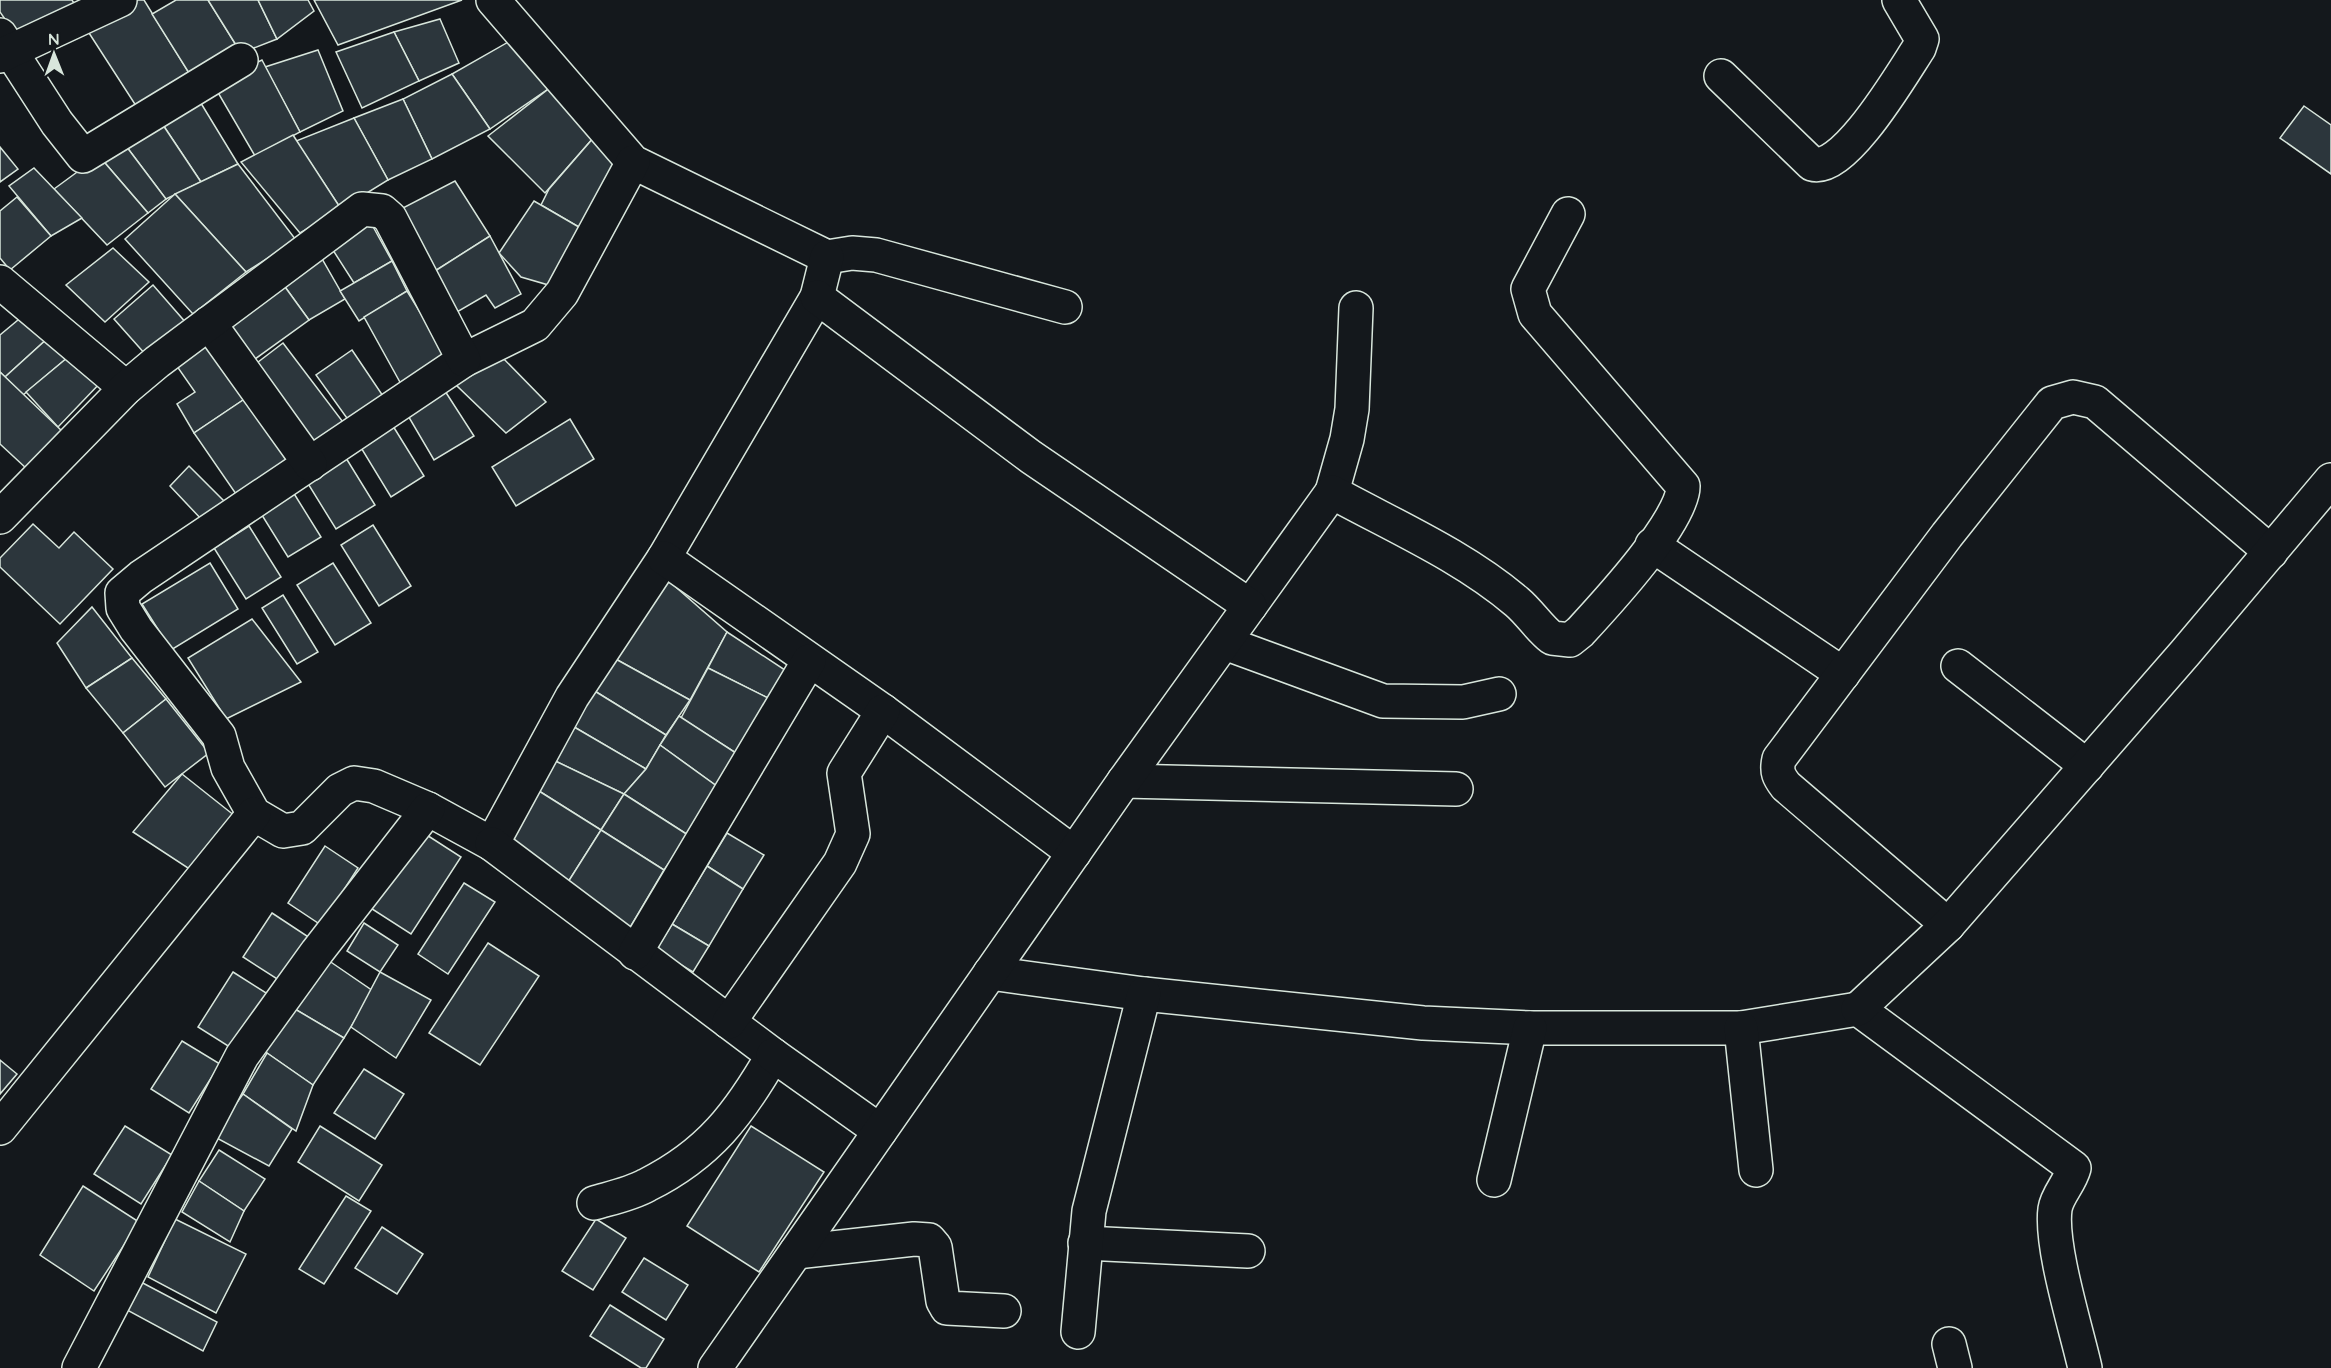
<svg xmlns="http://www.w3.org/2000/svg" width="2331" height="1368" viewBox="0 0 2331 1368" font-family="Quicksand,sans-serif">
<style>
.building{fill:#2c363c;stroke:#d8e6dc;stroke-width:1.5}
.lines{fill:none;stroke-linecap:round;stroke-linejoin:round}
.minor-casing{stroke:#d8e6dc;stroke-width:36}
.minor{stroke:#14181c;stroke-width:33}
</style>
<rect width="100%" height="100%" fill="#14181c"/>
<g class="building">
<polygon points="0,0 72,0 76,6 20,41 0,12"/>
<polygon points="127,0 144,0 194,81 140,112 80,19"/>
<polygon points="176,0 208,0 241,53 194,81 152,14"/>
<polygon points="208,0 258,0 277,39 241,53"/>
<polygon points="258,0 308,0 314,11 277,39"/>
<polygon points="314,0 462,0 338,45"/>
<polygon points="440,19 459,63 419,81 394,32"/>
<polygon points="394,32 419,81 362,108 336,52"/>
<polygon points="510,41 551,87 490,129 452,74"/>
<polygon points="318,50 343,111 300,132 265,67"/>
<polygon points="262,60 300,132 255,156 213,84"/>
<polygon points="452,74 490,129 432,159 403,99"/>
<polygon points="551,87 595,136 545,193 488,136"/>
<polygon points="403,99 432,159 388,180 354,118"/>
<polygon points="199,100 238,164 201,182 161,122"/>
<polygon points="2304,106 2331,125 2331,174 2280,138"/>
<polygon points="354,118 388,180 341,209 296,141"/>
<polygon points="161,122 201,182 166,199 123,142"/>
<polygon points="293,135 341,209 300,233 241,162"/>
<polygon points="595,136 619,163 584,230 541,205 549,189"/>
<polygon points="123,142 166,199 148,213 99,156"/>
<polygon points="0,147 18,169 0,182"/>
<polygon points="99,156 148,213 107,245 54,189"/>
<polygon points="238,164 296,240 246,272 175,194"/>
<polygon points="34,168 82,218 51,236 9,186"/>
<polygon points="455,181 490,236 435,271 399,210"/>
<polygon points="175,194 246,272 193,314 125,239"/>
<polygon points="17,197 51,236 10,270 0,258 0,211"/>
<polygon points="534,201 584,230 552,286 521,277 499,253"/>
<polygon points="371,223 392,261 354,283 331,247"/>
<polygon points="490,236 521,294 495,308 486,295 457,312 435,271"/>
<polygon points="113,248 149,282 105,322 66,285"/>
<polygon points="317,250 345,299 309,320 280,280"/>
<polygon points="392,261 407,291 359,321 340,291"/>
<polygon points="280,280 309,320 244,367 214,327"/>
<polygon points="153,285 187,324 146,355 114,319"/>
<polygon points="407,291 446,354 401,384 364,317"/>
<polygon points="24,315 48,338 5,377 0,372 0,335"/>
<polygon points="212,335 255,392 194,433 177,404 195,392 174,362"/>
<polygon points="48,338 73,353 23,395 5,377"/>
<polygon points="283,343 349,430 315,456 249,369"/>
<polygon points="352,350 385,399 349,421 316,375"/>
<polygon points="73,353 103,380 58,427 26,392"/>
<polygon points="499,354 546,402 506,433 455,384"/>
<polygon points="0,372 63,432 27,469 0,444"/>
<polygon points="445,391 474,436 434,460 407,414"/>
<polygon points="255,392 297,454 236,494 194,433"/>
<polygon points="570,419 594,459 516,506 492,467"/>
<polygon points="393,426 424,476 391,497 360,446"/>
<polygon points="346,458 375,505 336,529 307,482"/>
<polygon points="189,466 224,501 203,521 170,486"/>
<polygon points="293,492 321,537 288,557 260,512"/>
<polygon points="33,524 59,548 74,532 113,569 60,624 0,567 0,558"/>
<polygon points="373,525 411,586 379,606 341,545"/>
<polygon points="249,526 281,577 246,599 214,548"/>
<polygon points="210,563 238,609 171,650 142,604"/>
<polygon points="333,563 371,623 335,645 297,585"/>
<polygon points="662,575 727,632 690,700 612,657"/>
<polygon points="283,595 318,652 297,664 262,608"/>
<polygon points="92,607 132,658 86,688 57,643"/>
<polygon points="252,619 301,682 226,719 188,658"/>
<polygon points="727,632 791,674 772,700 708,668"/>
<polygon points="612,657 690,700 666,735 593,690"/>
<polygon points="132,658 166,699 123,733 86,688"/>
<polygon points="708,668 772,700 739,755 681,718"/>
<polygon points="593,690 666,735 646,769 569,724"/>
<polygon points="166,699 209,753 165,787 123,733"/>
<polygon points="679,716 739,755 718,787 660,745"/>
<polygon points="569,724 646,769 624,794 549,758"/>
<polygon points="660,745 718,787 688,835 624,794 646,769"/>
<polygon points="549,758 624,794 601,830 531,786"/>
<polygon points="182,774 235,816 191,870 133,832"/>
<polygon points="531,786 601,830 563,890 492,844"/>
<polygon points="624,794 688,835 664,870 601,830"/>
<polygon points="419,830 461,857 411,934 369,907"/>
<polygon points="601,830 664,870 625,936 563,890"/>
<polygon points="727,833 764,855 743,889 707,866"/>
<polygon points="325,846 358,868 321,925 288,903"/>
<polygon points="707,866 743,889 709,946 672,924"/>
<polygon points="464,883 495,902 448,974 418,954"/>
<polygon points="272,913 313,940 285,984 243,957"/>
<polygon points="364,923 398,945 380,972 347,951"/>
<polygon points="672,924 709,946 693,972 656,950"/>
<polygon points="488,943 539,976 480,1065 429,1033"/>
<polygon points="319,954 373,991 344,1038 283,1002"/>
<polygon points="233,972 271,996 236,1051 198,1027"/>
<polygon points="380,972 431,1000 396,1058 351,1027"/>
<polygon points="283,1002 344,1038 313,1085 257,1046"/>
<polygon points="182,1041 220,1064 189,1113 151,1089"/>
<polygon points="267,1053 313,1085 296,1131 243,1094"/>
<polygon points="0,1060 17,1074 0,1094"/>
<polygon points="364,1069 404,1094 375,1139 334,1113"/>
<polygon points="243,1094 292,1129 269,1166 213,1136"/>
<polygon points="125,1126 172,1155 141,1204 94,1174"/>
<polygon points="320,1126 382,1165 359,1201 298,1162"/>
<polygon points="751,1126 824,1172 759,1272 687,1226"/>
<polygon points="219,1150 265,1179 244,1211 199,1181"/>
<polygon points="199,1181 244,1211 230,1242 182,1212"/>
<polygon points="83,1186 139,1222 94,1291 40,1255"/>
<polygon points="346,1196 371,1211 324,1284 299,1269"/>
<polygon points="175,1219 246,1254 216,1313 148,1277"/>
<polygon points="596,1219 626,1238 593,1290 562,1271"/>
<polygon points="382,1227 423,1254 397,1294 355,1268"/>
<polygon points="644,1258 688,1285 666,1320 622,1292"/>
<polygon points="139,1281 217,1322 203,1351 127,1310"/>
<polygon points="610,1305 664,1339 646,1368 641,1368 590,1336"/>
</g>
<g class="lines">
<defs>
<g id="minor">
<polyline points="493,0 633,162 827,257 852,253 876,255 1065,307"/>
<polyline points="0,35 57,123 83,156 241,60"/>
<polyline points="0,56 120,0"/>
<path d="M1721 76 1812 164C1844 174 1903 72 1919 48L1922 39 1899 0"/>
<polyline points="633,162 562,293 535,325 464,360 141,577 122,593 123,608 136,629 219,736 228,768 254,814 283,831 302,828 340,790 354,783 374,786 428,809 492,844 572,697 664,558 817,297 827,257"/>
<polyline points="0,282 126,388"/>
<polyline points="209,323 310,464"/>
<polyline points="1332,492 1347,439 1352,409 1356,308"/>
<polyline points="0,517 126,388 157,362 362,209 382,211 390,218 464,360"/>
<polyline points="1652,545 1843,674"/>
<polyline points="664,558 883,711 1074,853"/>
<path d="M1250 606 1332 492C1394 526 1463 556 1517 602 1530 613 1539 628 1552 638L1570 640 1580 632C1604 606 1684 520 1683 486L1535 314 1528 289 1568 214"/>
<polyline points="1225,643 1383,701 1463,702 1499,694"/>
<polyline points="1958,666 2087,766"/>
<polyline points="1124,781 1456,789"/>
<path d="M492 844 773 1055C739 1114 709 1154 647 1185 631 1194 611 1198 594 1203"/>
<path d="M1948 925 1786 786C1779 777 1776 772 1779 759L1947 535 2052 403 2073 397 2095 402 2271 552"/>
<polyline points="635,953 809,661"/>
<path d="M990 973 1144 994 1423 1023 1530 1028H1741L1858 1009 2074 1168C2070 1183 2057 1195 2055 1209 2050 1246 2076 1328 2085 1368"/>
<polyline points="1858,1009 1948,925 2185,653 2331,480"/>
<polyline points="729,1022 840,863 853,834 844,773 883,711"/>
<polyline points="1741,1028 1756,1170"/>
<polyline points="773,1055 880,1131"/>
<polyline points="0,1128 254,814"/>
<polyline points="1494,1180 1530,1028"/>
<polyline points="1085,1243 1248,1251"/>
<polyline points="796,1252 914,1239 929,1240 935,1247 943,1301 947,1308 1004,1311"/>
<polyline points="1078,1332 1089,1211 1144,994"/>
<polyline points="1949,1344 1955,1368"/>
<polyline points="79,1368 242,1056 317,952 428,809"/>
<polyline points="715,1368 1124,781 1250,606 1031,457 817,297"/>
</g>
</defs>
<use href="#minor" class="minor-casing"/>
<use href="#minor" class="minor"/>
</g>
<g transform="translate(54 54) rotate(359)" stroke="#14181c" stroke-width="4.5" paint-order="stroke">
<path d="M0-4.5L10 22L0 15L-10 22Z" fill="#d8e6dc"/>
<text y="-9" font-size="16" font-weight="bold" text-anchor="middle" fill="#d8e6dc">N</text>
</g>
</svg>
